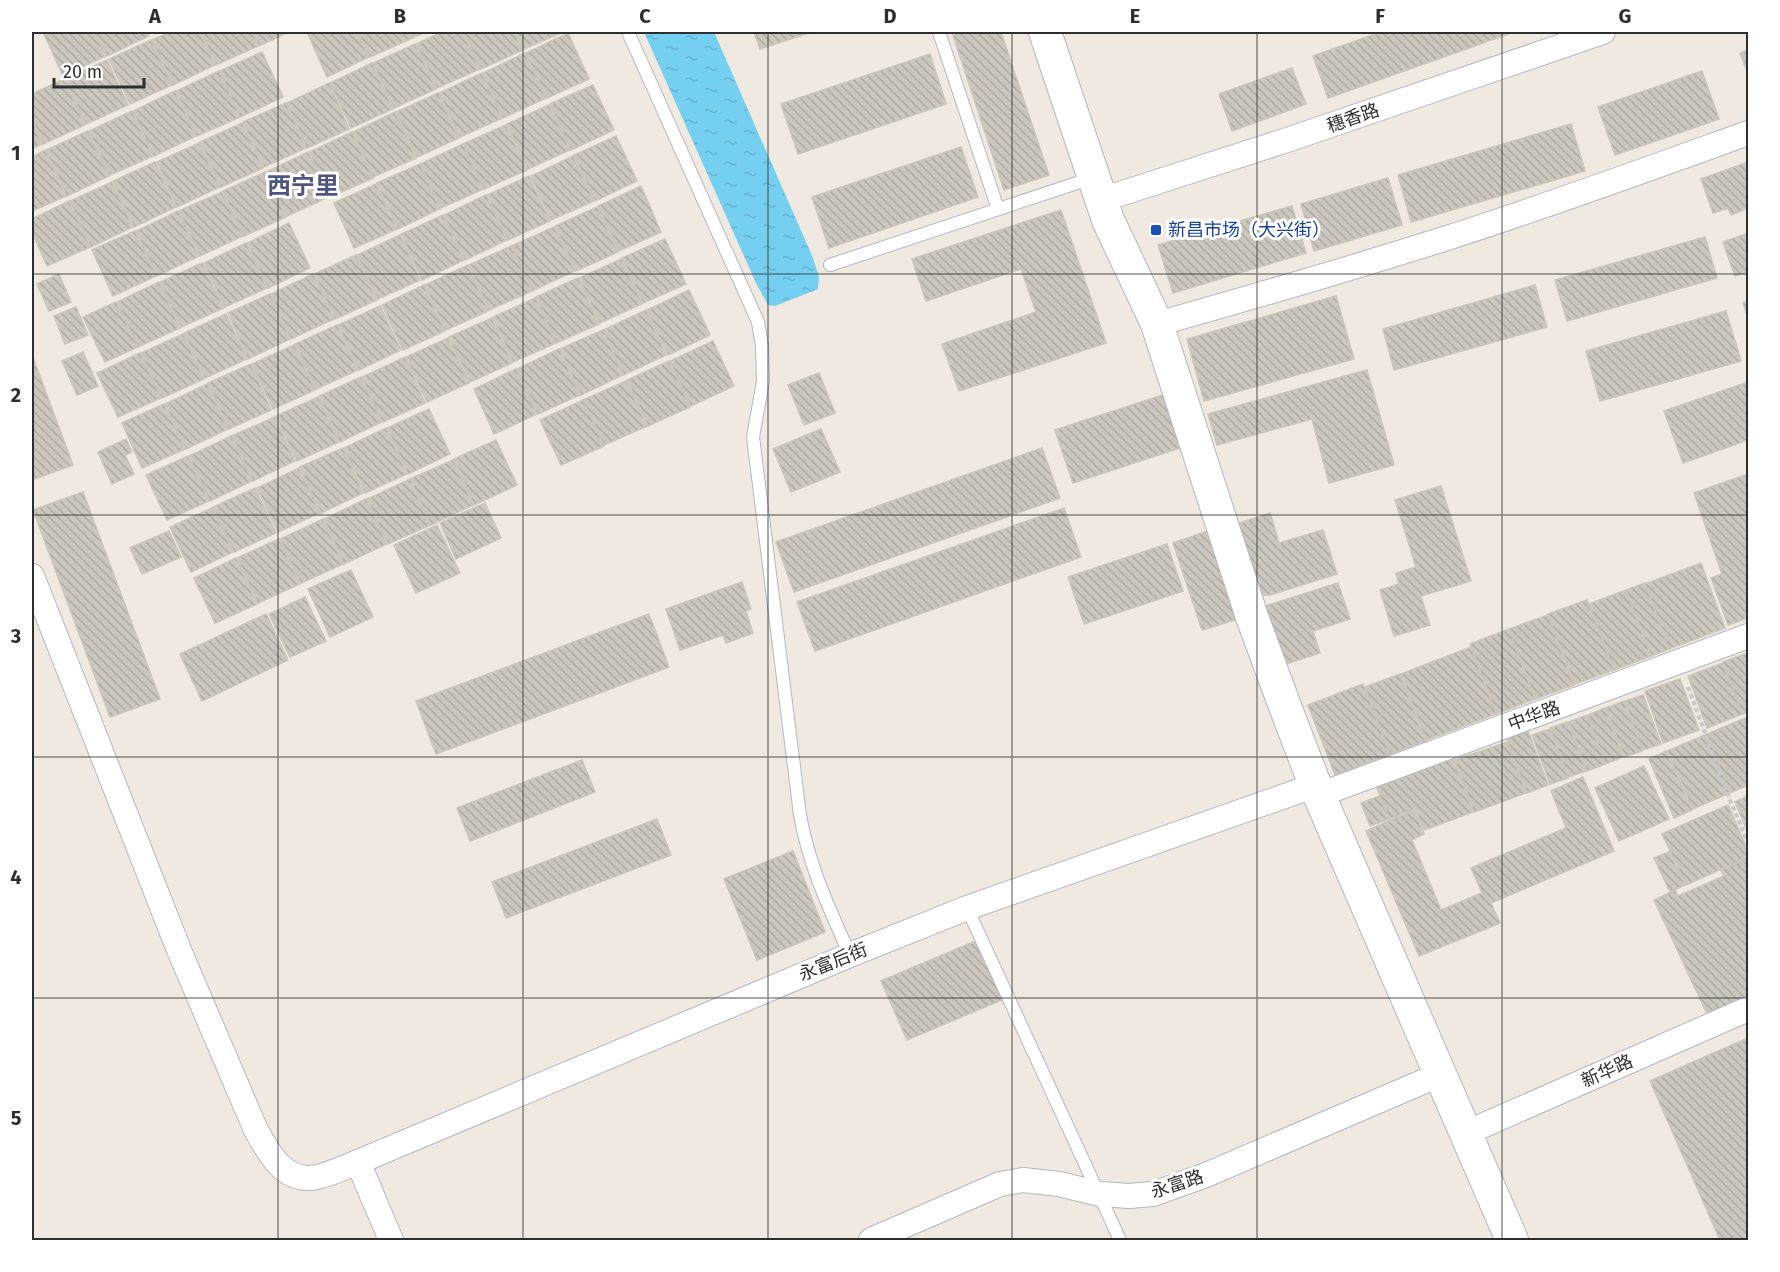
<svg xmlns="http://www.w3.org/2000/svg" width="1780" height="1272" viewBox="0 0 1780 1272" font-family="'Fira Sans','Noto Sans SC',sans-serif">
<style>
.water{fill:url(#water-ripples)}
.building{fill:url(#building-back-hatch);stroke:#cbc5ba;stroke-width:1.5}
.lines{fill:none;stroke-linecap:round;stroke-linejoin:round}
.service-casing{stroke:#b4b7c1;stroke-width:14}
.minor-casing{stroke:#b4b7c1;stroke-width:26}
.tertiary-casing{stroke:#b4b7c1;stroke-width:34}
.path{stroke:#c9c9c9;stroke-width:4;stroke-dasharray:4.5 3;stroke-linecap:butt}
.service{stroke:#fff;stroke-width:12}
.minor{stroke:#fff;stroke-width:24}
.tertiary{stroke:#fff;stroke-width:32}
.grid{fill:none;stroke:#2e2e2e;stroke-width:1.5;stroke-opacity:0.55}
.transit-dot{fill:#1a4fb4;stroke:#fff;stroke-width:2}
.labels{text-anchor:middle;stroke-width:6;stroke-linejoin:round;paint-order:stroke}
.street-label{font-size:18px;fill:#2e2e2e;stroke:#fff}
.transit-label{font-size:18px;fill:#164399;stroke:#fff;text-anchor:start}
.district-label{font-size:24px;font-weight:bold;fill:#4d5680;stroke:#fff}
.neatline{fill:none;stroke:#2e2e2e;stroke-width:2}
.grid-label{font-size:20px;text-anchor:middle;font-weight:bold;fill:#2e2e2e}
</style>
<defs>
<pattern id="water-ripples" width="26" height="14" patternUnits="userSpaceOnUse" patternTransform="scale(1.5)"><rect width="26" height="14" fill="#75cff0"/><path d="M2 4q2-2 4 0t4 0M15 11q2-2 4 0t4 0" fill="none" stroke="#66b2ce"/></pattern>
<pattern id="building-back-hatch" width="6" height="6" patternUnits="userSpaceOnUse" patternTransform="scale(1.5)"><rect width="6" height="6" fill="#cbc7bf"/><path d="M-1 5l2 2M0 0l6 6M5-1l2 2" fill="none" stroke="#afaba4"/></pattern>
</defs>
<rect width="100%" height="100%" fill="#efe9e1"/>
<polygon class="water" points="644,32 714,32 813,258 819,277 818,289 775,306 768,305 756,283"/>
<g class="building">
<polygon points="43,32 94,32 106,56 63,76"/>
<polygon points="95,32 147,32 149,36 107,56"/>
<polygon points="170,32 200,32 215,65 173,85 152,40"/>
<polygon points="201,32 252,32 258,46 216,65"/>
<polygon points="253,32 289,32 259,46"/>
<polygon points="307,32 357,32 369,57 327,77"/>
<polygon points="358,32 410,32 413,38 370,57"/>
<polygon points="411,32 427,32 414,37"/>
<polygon points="442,32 462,32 480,69 437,88 416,44"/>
<polygon points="463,32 514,32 523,50 481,69"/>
<polygon points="516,32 563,32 524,49"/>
<polygon points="754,32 812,32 760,49"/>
<polygon points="952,32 1001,32 1049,175 1004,190"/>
<polygon points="1381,32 1514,32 1328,98 1313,56"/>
<polygon points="568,33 589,79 547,98 526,53"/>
<polygon points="151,40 172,85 130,104 109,59"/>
<polygon points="415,44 436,89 394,108 373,63"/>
<polygon points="1748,50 1748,74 1740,53"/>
<polygon points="262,52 283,97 240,117 220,71"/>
<polygon points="525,53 546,98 503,118 483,73"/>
<polygon points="930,54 946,104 798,154 781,104"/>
<polygon points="107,60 128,105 86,124 65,79"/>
<polygon points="372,63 393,109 351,128 330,83"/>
<polygon points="1292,68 1306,104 1232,131 1219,94"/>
<polygon points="219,71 240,117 197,136 176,91"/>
<polygon points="1702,71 1719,119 1615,155 1598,107"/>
<polygon points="482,73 502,118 460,137 439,93"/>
<polygon points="64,79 85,125 43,144 32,119 32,94"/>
<polygon points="329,83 349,129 307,148 287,103"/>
<polygon points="593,85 614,130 571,150 550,104"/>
<polygon points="175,91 196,136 154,156 133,111"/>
<polygon points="438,93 459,138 417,157 396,112"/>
<polygon points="286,103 306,148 264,167 243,122"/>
<polygon points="549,105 570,150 528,169 507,124"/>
<polygon points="132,111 153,156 110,175 89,131"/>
<polygon points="395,112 416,158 373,177 353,132"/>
<polygon points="32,122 42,144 32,149"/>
<polygon points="242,123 263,168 221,187 200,142"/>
<polygon points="1571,124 1585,171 1411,222 1398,175"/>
<polygon points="506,125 527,170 484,189 463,144"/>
<polygon points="88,131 109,176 67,196 46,150"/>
<polygon points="352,132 373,178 330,197 309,152"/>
<polygon points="616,136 637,181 595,201 574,155"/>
<polygon points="199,143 220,187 177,207 157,162"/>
<polygon points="463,144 483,189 441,208 420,164"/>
<polygon points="961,147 978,197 829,248 812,197"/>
<polygon points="45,150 66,196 32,211 32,157"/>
<polygon points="308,152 329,197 287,216 266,172"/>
<polygon points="573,156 594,201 551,220 531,176"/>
<polygon points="155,162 176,207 134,227 113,181"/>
<polygon points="1748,162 1748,208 1731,215 1728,208 1713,213 1701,179"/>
<polygon points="420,164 440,209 398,229 377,183"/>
<polygon points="265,172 286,217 244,236 223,191"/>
<polygon points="529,176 550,221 508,240 487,195"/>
<polygon points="1388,178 1402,225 1314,251 1301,204"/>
<polygon points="112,182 133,227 91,247 70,201"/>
<polygon points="376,184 397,229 354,248 334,203"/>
<polygon points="641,186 661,232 619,251 598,206"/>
<polygon points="222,192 243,236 200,256 179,211"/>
<polygon points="486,195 507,240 465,260 444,215"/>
<polygon points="69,201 90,247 47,266 32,232 32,219"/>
<polygon points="1292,206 1306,253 1173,293 1158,245"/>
<polygon points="597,207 618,252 576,271 555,226"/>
<polygon points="1061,210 1106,343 959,391 942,344 1036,312 1021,269 926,301 912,259"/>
<polygon points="178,211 199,256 157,276 136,231"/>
<polygon points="443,215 464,260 422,280 401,234"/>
<polygon points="289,223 310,268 268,288 247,243"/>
<polygon points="554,227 575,271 532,291 512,246"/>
<polygon points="135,231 156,276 113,296 92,250"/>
<polygon points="1748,233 1748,272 1735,276 1723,242"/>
<polygon points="400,235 420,280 378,299 357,255"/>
<polygon points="1705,237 1717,278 1567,321 1555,280"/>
<polygon points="665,239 686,284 643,303 622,258"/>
<polygon points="246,243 267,288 225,307 204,263"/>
<polygon points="511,246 532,291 489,310 469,265"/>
<polygon points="356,255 377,300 335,319 314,274"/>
<polygon points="621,259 642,304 600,323 579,278"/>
<polygon points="202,263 224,308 181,327 160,282"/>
<polygon points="468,265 488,311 446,330 425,285"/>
<polygon points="59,274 71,302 49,311 37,284"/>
<polygon points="313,274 334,319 291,339 271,294"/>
<polygon points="578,278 599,324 556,343 536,297"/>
<polygon points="159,282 180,328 138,347 117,302"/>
<polygon points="424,285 445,331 403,350 382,305"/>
<polygon points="1535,285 1547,327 1394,370 1383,329"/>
<polygon points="689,290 710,335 668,355 647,310"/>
<polygon points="270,294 290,339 248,359 228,313"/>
<polygon points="1336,296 1354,359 1204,401 1187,339"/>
<polygon points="535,298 556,343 513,362 493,317"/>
<polygon points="1748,301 1748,318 1743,303"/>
<polygon points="116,302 138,347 105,362 83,317"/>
<polygon points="380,306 401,350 359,370 338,325"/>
<polygon points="76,307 88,335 65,344 54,316"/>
<polygon points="646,310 666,355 624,375 603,330"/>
<polygon points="1726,311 1741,361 1600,401 1586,351"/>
<polygon points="226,314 247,359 205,378 184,333"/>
<polygon points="492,318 512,363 470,382 449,337"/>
<polygon points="337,325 358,370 316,389 295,344"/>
<polygon points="603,330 623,375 581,395 560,349"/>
<polygon points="183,334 204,379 162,398 141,353"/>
<polygon points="448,338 469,383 427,402 406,357"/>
<polygon points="713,341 734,386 691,406 670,361"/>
<polygon points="294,345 315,390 273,409 252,364"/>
<polygon points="559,349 580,395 538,414 517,369"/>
<polygon points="83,352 98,386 77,395 62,361"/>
<polygon points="140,353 161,398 118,417 97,373"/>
<polygon points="32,355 73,465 32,480"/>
<polygon points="405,357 425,403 383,422 362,377"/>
<polygon points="669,361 690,407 648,426 627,380"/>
<polygon points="251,364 271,410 229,429 208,383"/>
<polygon points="516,369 537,414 494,434 474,389"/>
<polygon points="1367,370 1394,465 1329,483 1312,419 1217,445 1208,414"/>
<polygon points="819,373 835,413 804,425 788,385"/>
<polygon points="361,377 382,422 340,442 319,396"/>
<polygon points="626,381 647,426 604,445 583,400"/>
<polygon points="1748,382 1748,440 1683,463 1664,411"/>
<polygon points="207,384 228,429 186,449 165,404"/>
<polygon points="1166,394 1183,447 1073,483 1055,430"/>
<polygon points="318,397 339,442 297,461 276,416"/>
<polygon points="583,400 604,446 561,465 540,420"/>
<polygon points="164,404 185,449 142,468 122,423"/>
<polygon points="429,409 450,454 408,474 387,428"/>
<polygon points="275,417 295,461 253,481 232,436"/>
<polygon points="386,428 407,474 365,493 344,448"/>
<polygon points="821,429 840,472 791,492 773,449"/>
<polygon points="231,436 252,481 210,501 189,456"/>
<polygon points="126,439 132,452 125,455 134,474 112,484 98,452"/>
<polygon points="496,440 517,485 474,505 454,459"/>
<polygon points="343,448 363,493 321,513 300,467"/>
<polygon points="1042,448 1060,498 794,592 776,542"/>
<polygon points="188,456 209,501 167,520 146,475"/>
<polygon points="453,460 473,505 431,525 410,479"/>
<polygon points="299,468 320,513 278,532 257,488"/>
<polygon points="1748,474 1748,618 1728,625 1711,578 1722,574 1694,493"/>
<polygon points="410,479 430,525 388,544 367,499"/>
<polygon points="1441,486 1471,581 1421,596 1430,625 1394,636 1380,590 1399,584 1396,573 1416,567 1395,500"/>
<polygon points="255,488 276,533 234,552 213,507"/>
<polygon points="83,492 160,699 110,717 33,510"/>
<polygon points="366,499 387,544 344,564 324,519"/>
<polygon points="485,503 501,538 456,559 440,523"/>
<polygon points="212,508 233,552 191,572 170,527"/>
<polygon points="1064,508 1081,557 815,651 797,602"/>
<polygon points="1270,513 1279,543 1323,530 1337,574 1270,595 1262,595 1259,593 1236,524"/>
<polygon points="323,519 343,564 301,583 280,539"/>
<polygon points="437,525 460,573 416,593 394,545"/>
<polygon points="169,531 181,557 142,574 130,548"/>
<polygon points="1208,531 1238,619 1202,630 1173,543"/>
<polygon points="279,539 300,584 258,603 237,558"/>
<polygon points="1167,544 1183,591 1084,624 1068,577"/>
<polygon points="236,558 257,604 215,623 194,578"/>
<polygon points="1701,563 1725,628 1669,649 1645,584"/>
<polygon points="351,570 373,617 330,637 308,589"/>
<polygon points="742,582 751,609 746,611 753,633 726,643 723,635 680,650 666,609"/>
<polygon points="1338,583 1350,619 1313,631 1320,653 1283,665 1265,606"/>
<polygon points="1645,583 1669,649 1651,656 1626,590"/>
<polygon points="1626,590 1651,656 1614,670 1589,604"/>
<polygon points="305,597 326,641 290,657 269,614"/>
<polygon points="1587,600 1614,670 1575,684 1548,614"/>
<polygon points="266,614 288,660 202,701 180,654"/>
<polygon points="649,614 669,667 436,754 416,701"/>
<polygon points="1548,615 1574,685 1535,699 1509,629"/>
<polygon points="1509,629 1535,699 1496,714 1470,644"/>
<polygon points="1471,647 1496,714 1426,740 1401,674"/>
<polygon points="1748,653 1748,712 1742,714 1723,662"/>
<polygon points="1723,663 1742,714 1707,728 1688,676"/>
<polygon points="1400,674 1425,741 1390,754 1365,687"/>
<polygon points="1680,679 1699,730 1663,743 1645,691"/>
<polygon points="1363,684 1390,754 1335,775 1308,705"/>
<polygon points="1643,695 1661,744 1642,750 1625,701"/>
<polygon points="1624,701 1642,751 1624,757 1606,708"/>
<polygon points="1605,708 1623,757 1605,764 1588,715"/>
<polygon points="1587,715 1605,764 1587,771 1569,722"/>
<polygon points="1748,717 1748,785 1693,809 1667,751"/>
<polygon points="1568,722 1586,771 1568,777 1550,728"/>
<polygon points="1550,729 1568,778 1550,784 1532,735"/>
<polygon points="1528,731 1548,785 1527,793 1507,739"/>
<polygon points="1507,742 1526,793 1474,812 1455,760"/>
<polygon points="1666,751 1692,810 1674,818 1649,759"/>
<polygon points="1453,758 1473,812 1424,830 1415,809 1389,819 1377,788"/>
<polygon points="582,760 595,792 470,841 457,808"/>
<polygon points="1644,766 1669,819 1619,841 1595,788"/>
<polygon points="1583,777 1614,851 1491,903 1500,923 1419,956 1366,831 1414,810 1424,834 1412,840 1441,910 1482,893 1471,868 1566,828 1551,791"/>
<polygon points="1380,796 1389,819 1370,826 1361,803"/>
<polygon points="1748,796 1748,833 1735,802"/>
<polygon points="1728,805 1748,851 1748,857 1686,885 1662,834"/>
<polygon points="657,819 671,855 506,918 492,882"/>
<polygon points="793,851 825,932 757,960 724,879"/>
<polygon points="1669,852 1685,885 1670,892 1654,858"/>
<polygon points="1748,858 1748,997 1708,1016 1654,900 1675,890 1678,896 1724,876 1721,870"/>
<polygon points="985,937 1011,996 907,1040 881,981"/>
<polygon points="1748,1038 1748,1240 1720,1240 1650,1081"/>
</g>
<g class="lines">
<defs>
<g id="service">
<path d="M628 32 758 322 762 346 763 381 753 437 800 815C809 866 829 908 850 955"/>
<polyline points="939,32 998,209"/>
<polyline points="830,265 1092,178"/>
<polyline points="967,908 1120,1240"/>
</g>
<g id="minor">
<polyline points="1101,200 1287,140 1603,32"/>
<path d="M1157 324C1253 297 1349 269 1444 239 1547 206 1648 169 1748 133"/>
<path d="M32 576 179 950 255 1128C268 1152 284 1184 317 1177 331 1174 345 1167 358 1162L391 1240"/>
<polyline points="1319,795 1748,636"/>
<polyline points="1466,1133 1748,1009"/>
<polyline points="358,1162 850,955 967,908 1316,785"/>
<polyline points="871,1240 1000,1184 1023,1180 1059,1184 1100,1194 1129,1196 1153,1194 1206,1175 1441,1074"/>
</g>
<polyline id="tertiary" points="1045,32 1108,220 1157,324 1252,617 1286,709 1319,795 1512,1240"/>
</defs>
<use href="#service" class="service-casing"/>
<use href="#minor" class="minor-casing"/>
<use href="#tertiary" class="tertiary-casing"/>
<polyline class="path" points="1688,687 1730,800 1748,843"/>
<use href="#service" class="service"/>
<use href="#minor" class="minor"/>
<use href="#tertiary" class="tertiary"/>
</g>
<path class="grid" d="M278 32V1240M523 32V1240M768 32V1240M1012 32V1240M1257 32V1240M1502 32V1240M32 274H1748M32 515H1748M32 757H1748M32 998H1748"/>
<rect class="transit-dot" x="1150" y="224" width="12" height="12" rx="3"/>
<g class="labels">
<g class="street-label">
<text transform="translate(1353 118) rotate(-19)" y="6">穗香路</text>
<text transform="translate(1534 716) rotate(-20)" y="6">中华路</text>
<text transform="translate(833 962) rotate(-22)" y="6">永富后街</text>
<text transform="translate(1607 1071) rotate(-24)" y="6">新华路</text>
<text transform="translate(1177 1184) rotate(-18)" y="6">永富路</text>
</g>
<g class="transit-label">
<text x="1168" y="236">新昌市场（大兴街）</text>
</g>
<g class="district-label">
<text x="303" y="194">西宁里</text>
</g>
</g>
<rect width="1780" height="1272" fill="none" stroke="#ffffff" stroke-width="66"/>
<path d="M54 78v9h90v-9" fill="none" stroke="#2e2e2e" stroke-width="3"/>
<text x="63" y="78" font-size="18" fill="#2e2e2e" stroke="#ffffff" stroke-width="4.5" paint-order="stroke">20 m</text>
<rect x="33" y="33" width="1714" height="1206" class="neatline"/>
<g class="grid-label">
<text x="155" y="23">A</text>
<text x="400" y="23">B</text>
<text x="645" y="23">C</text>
<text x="890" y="23">D</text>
<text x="1135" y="23">E</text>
<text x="1380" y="23">F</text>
<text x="1625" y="23">G</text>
<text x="16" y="160">1</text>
<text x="16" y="402">2</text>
<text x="16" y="643">3</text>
<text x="16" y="884">4</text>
<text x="16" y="1125">5</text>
</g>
</svg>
